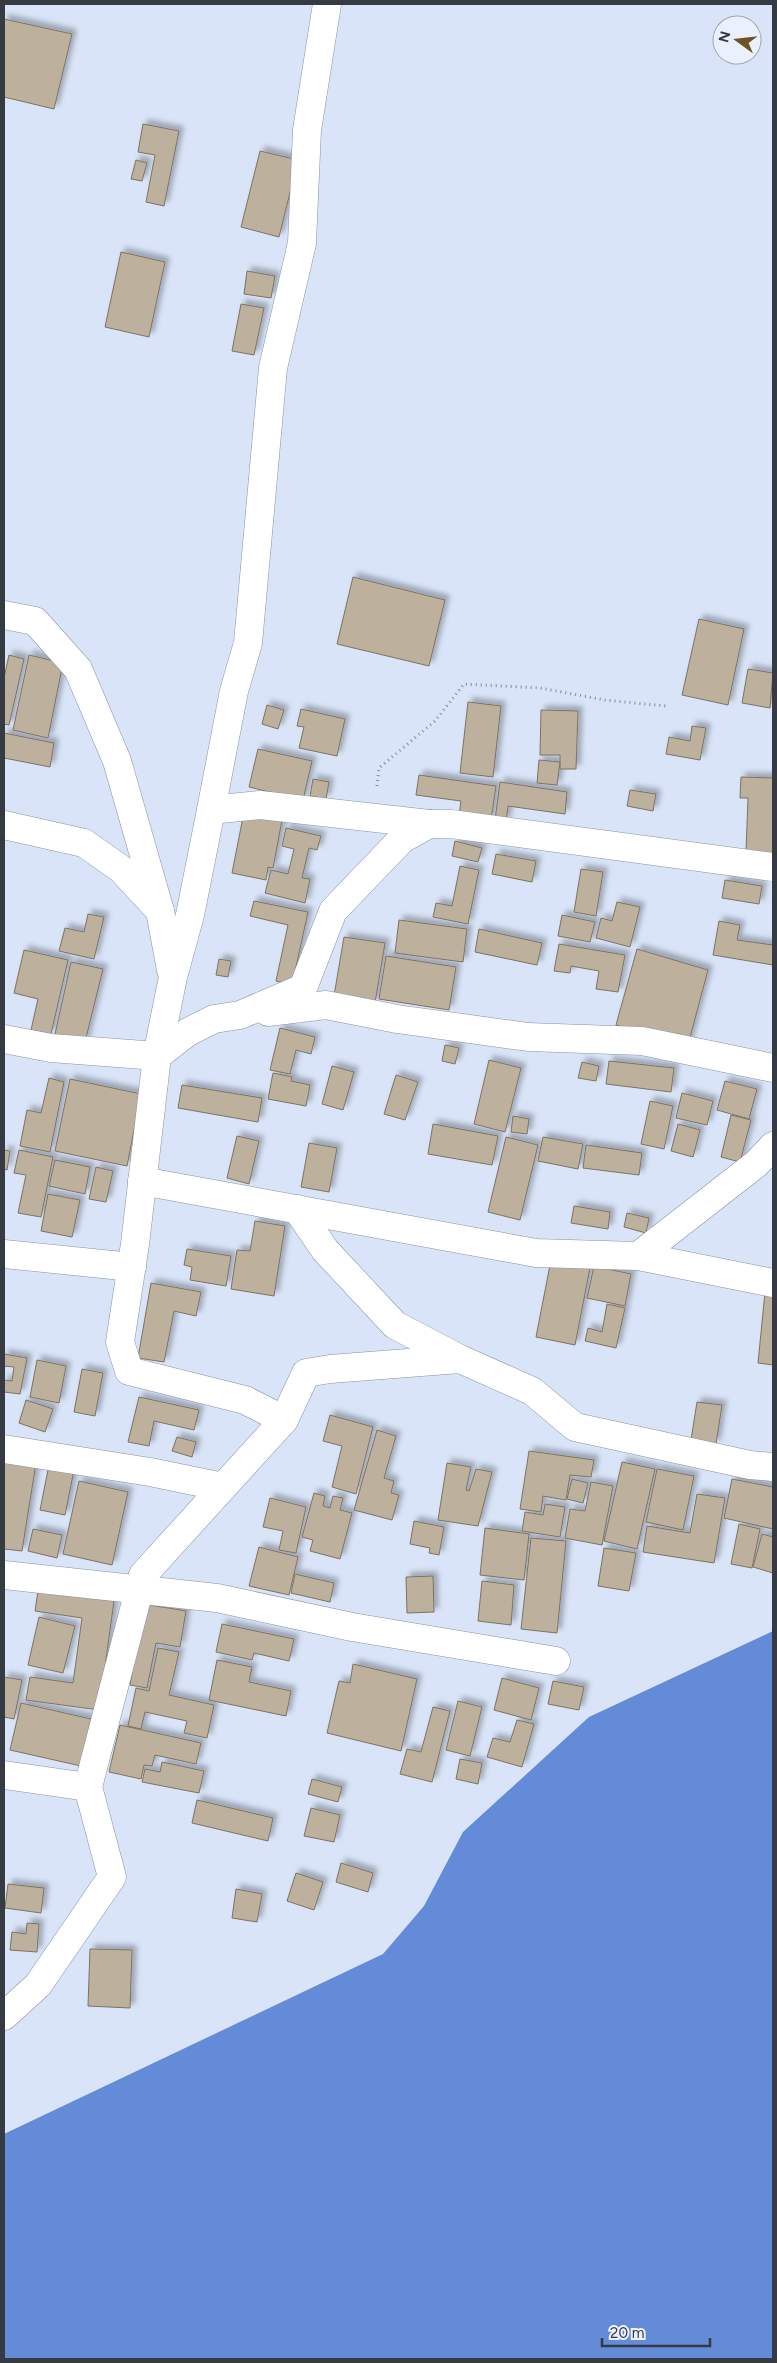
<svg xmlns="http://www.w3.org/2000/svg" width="777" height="2363" viewBox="0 0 777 2363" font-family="Figtree,sans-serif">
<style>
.water{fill:#638bd8}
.building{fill:#bdb19e;stroke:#7d7261;filter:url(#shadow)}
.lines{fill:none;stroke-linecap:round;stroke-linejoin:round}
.street-casing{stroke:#8892a5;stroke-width:29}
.path{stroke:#848c99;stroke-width:3;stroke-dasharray:1 4;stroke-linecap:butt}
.street{stroke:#fff;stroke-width:28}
</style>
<defs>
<filter id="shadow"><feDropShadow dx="4.5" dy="-4.5" stdDeviation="2.5" flood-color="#0004"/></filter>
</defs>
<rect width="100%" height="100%" fill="#d9e4f8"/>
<polygon class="water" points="773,1631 773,2359 4,2359 4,2134 383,1954 424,1906 463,1832 589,1717"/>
<g class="building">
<polygon points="4,19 72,34 54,109 4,97"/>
<polygon points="143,124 179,131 164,206 146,202 155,155 138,152"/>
<polygon points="260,151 298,160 279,237 241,227"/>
<polygon points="136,160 147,163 142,181 131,179"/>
<polygon points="121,252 165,262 149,337 105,327"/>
<polygon points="247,271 275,276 271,298 244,294"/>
<polygon points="241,304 264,308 254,355 232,351"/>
<polygon points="353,577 445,600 429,666 337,644"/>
<polygon points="699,619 744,629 728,705 682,695"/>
<polygon points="9,655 24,659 9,725 4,724 4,678"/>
<polygon points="29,655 63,663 48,738 13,730"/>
<polygon points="748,669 773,673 770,708 742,703"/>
<polygon points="468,702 501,706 493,777 460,773"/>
<polygon points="267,705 284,710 278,729 262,724"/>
<polygon points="301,709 345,719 337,756 299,748 304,727 297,726"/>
<polygon points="541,710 578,711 576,769 560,769 560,755 540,755"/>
<polygon points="692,726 706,728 700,760 666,754 669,737 690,741"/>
<polygon points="4,733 54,743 50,767 4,758"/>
<polygon points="258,749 312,761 303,800 249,787"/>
<polygon points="539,760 560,762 557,785 537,783"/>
<polygon points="419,775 496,786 491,820 459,816 461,801 416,795"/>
<polygon points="741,777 773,778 773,854 746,852 748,798 740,798"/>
<polygon points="313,779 329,782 326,799 310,796"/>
<polygon points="500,782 567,792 565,814 508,806 506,822 495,820"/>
<polygon points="630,790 656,794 653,811 627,806"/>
<polygon points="244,812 282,820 273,868 268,867 266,880 232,873"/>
<polygon points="286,828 321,836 317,850 309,848 302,878 310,879 305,903 265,893 271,870 288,874 294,849 282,846"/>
<polygon points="455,841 482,848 478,862 452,856"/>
<polygon points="496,854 536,861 532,882 492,874"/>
<polygon points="460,866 479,870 468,924 433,917 436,903 452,906"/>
<polygon points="581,869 603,872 596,916 574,912"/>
<polygon points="725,880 762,886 759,904 722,898"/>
<polygon points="254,901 308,912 292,985 276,981 288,925 250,916"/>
<polygon points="617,902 640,907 630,947 596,938 601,918 612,921"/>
<polygon points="88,914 104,917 94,959 59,951 65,928 84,932"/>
<polygon points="562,915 595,922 590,942 558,936"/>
<polygon points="399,920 467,929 463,962 395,953"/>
<polygon points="719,921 740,925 737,940 773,945 773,965 713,955"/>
<polygon points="479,929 542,943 537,965 475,952"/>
<polygon points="344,937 385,943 375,1003 334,996"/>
<polygon points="559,944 625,955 618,992 596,989 599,971 571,966 570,973 554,971"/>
<polygon points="637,949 708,970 688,1045 616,1025"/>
<polygon points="24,950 68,960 51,1034 31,1030 38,999 14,993"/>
<polygon points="386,956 456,967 449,1010 379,999"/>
<polygon points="219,959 231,961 228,977 216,975"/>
<polygon points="71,962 103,969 85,1042 55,1034"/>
<polygon points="280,1028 315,1037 311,1054 296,1050 290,1074 270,1070"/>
<polygon points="445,1045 459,1048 455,1064 442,1061"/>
<polygon points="489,1060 521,1068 505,1132 474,1124"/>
<polygon points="609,1061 674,1068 671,1092 606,1084"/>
<polygon points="582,1062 599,1066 596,1081 578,1078"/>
<polygon points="332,1066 354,1072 343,1110 322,1104"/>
<polygon points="273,1073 292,1077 291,1081 310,1085 306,1106 268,1099"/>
<polygon points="396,1075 418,1082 405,1120 384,1114"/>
<polygon points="49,1078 64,1082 50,1152 20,1146 27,1110 41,1113"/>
<polygon points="70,1079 141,1094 127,1166 55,1151"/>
<polygon points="725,1081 757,1089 749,1119 717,1110"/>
<polygon points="182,1085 262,1098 258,1122 178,1108"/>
<polygon points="682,1093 713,1101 707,1125 676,1118"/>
<polygon points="650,1101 673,1106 664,1149 641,1144"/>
<polygon points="731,1115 751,1120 740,1162 721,1157"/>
<polygon points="513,1116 529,1119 527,1134 511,1132"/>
<polygon points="433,1124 498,1136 492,1165 428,1154"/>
<polygon points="678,1124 700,1130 693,1157 671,1151"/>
<polygon points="237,1136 259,1141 249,1184 227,1178"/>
<polygon points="506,1137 538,1145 520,1220 488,1212"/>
<polygon points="543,1137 583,1144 578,1169 538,1161"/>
<polygon points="309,1143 337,1148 329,1192 301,1187"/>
<polygon points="586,1145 642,1153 639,1175 583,1168"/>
<polygon points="4,1150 10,1151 7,1170 4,1169"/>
<polygon points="19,1150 53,1157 41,1217 18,1213 26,1175 14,1173"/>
<polygon points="55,1160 90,1167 85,1194 49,1186"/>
<polygon points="96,1167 113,1171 106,1202 89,1199"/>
<polygon points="48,1194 80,1200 72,1237 41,1231"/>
<polygon points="574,1206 610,1212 608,1229 571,1223"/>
<polygon points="627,1213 649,1218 646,1233 624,1227"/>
<polygon points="255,1221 285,1226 274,1296 231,1289 237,1250 250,1251"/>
<polygon points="187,1249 231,1256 226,1286 190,1280 192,1267 184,1265"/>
<polygon points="551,1260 590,1268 575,1345 536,1337"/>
<polygon points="594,1266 631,1274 625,1306 587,1298"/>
<polygon points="151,1283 201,1292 196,1316 174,1311 164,1362 138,1358"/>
<polygon points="765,1292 773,1293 773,1365 758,1363"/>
<polygon points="607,1304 625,1308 616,1348 585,1341 588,1328 602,1332"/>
<polygon points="4,1354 27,1358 20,1394 4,1392 4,1380 12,1381 14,1367 4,1366"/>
<polygon points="37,1360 66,1366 59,1403 30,1397"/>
<polygon points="82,1369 103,1373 95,1416 74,1412"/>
<polygon points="139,1397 199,1410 194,1430 154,1421 149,1446 128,1442"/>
<polygon points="26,1400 53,1409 45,1432 19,1423"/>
<polygon points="697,1402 722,1405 716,1444 691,1440"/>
<polygon points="330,1415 373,1427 356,1494 332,1487 342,1446 323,1441"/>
<polygon points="377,1430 396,1436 384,1478 394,1481 391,1493 399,1495 392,1520 354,1510"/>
<polygon points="177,1437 196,1442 192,1457 172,1451"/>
<polygon points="529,1451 594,1460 591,1477 570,1475 566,1500 543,1496 541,1512 520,1509"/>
<polygon points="4,1458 36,1463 22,1551 4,1549"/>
<polygon points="622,1462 655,1469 637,1549 604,1541"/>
<polygon points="447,1463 471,1467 466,1490 469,1491 476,1469 492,1472 478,1526 438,1520"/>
<polygon points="49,1465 74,1470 65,1515 40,1510"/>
<polygon points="657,1469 694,1476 683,1530 646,1522"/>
<polygon points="572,1479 588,1483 583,1503 567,1499"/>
<polygon points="732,1479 773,1487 773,1529 724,1518"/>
<polygon points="79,1481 128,1492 112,1565 63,1554"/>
<polygon points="591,1482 613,1486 602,1545 565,1538 570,1509 585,1511"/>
<polygon points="314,1493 325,1496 323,1506 330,1508 333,1496 343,1498 340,1510 352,1513 340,1559 310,1551 313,1540 302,1537"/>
<polygon points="697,1494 725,1498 714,1563 643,1552 647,1526 690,1533"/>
<polygon points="270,1498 306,1507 296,1553 279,1550 283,1531 263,1527"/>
<polygon points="545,1504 565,1507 560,1537 522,1531 525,1512 543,1515"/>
<polygon points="414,1521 444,1527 439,1555 429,1553 430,1548 410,1544"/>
<polygon points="739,1524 760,1529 752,1568 731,1564"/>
<polygon points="485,1528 529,1534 524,1580 480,1575"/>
<polygon points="33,1529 62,1535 57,1558 28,1551"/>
<polygon points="762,1534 773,1537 773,1573 753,1567"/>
<polygon points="531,1538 566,1541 557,1633 521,1629"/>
<polygon points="259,1547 298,1557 289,1595 249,1586"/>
<polygon points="604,1548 636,1553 629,1591 598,1586"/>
<polygon points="295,1574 334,1583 330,1602 291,1593"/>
<polygon points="433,1576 434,1612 407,1613 406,1577"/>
<polygon points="482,1581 514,1585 511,1625 478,1621"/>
<polygon points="38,1591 114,1601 99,1710 26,1700 30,1677 73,1683 82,1618 35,1611"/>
<polygon points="144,1604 186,1611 180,1647 156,1643 147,1688 130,1685"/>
<polygon points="39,1617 75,1626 63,1673 28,1665"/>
<polygon points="222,1624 294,1639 289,1661 254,1653 252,1660 216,1652"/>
<polygon points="158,1648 179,1652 169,1695 214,1705 207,1738 184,1733 187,1721 145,1712 141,1729 128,1726 136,1688 149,1691"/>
<polygon points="217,1660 252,1667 249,1682 291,1691 286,1716 209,1700"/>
<polygon points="353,1664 417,1679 401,1751 327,1733 339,1681 350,1683"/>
<polygon points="4,1677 22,1680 14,1719 4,1717"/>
<polygon points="502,1678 539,1688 531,1720 494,1710"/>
<polygon points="553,1681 584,1687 579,1710 548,1704"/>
<polygon points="458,1701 482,1707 470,1756 446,1750"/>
<polygon points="21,1703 91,1719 81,1766 10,1750"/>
<polygon points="433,1707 450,1711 432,1782 400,1774 407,1749 421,1752"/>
<polygon points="517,1720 534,1724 522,1767 487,1757 493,1738 510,1742"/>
<polygon points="120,1725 201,1743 196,1764 155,1755 152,1766 144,1765 141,1779 109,1772"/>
<polygon points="460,1759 482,1763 478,1784 456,1779"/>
<polygon points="162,1762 204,1771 199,1793 142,1782 145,1769 160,1772"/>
<polygon points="312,1779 342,1787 338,1802 308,1794"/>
<polygon points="197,1800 273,1818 268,1841 192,1823"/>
<polygon points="311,1808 340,1815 334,1842 304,1836"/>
<polygon points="341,1863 373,1873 368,1892 336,1882"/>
<polygon points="296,1873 323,1882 314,1910 287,1901"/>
<polygon points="8,1884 44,1888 41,1913 5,1908"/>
<polygon points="236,1889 262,1894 257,1922 232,1918"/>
<polygon points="27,1923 39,1924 37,1952 10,1950 12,1932 26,1934"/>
<polygon points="90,1949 132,1950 130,2008 88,2006"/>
</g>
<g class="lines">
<defs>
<g id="street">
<polyline points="4,615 35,621 78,669 117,761 160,911"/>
<polyline points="211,810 234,691 248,643 273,368 302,243 307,130 327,4"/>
<polyline points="4,825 84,843 121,869 160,911 171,970"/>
<polyline points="268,1012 326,1005 397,1019 528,1037 642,1041 773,1068"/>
<polyline points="4,1039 51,1048 157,1056 188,1032 214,1019 240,1015 303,988 333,911 402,839 429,824 451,824 773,867"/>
<polyline points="142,1181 536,1253 638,1256 773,1283"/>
<polyline points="297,1209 325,1250 395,1325 460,1359"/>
<polyline points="4,1254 132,1267"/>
<polyline points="638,1256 756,1164 773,1146"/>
<polyline points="284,1420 306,1373 330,1369 460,1359 532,1391 575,1427 750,1465 773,1467"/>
<polyline points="4,1449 150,1472 223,1487"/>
<polyline points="4,1575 217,1598 352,1627 556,1661"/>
<polyline points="4,1775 88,1787"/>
<polyline points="4,2016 38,1985 112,1877 88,1787 143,1575 284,1420 245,1400 129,1371 120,1342 135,1244 157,1056 173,977 190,915 211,810 260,805 429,824"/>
</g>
</defs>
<use href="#street" class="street-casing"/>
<polyline class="path" points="377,786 379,768 435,721 464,684 540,688 605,700 666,706"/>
<use href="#street" class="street"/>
</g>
<rect width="777" height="2363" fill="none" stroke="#363b43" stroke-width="10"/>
<g transform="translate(737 40) rotate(285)"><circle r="24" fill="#eaf1fd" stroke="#a2a8b3"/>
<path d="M0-4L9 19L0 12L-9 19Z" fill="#6e5425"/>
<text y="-8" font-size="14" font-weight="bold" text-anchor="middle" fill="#363b43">N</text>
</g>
<path d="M602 2338v8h108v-8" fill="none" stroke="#363b43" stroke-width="2.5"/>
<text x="610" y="2338" font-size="15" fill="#363b43" stroke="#eaf1fd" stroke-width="4" paint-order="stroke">20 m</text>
</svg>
